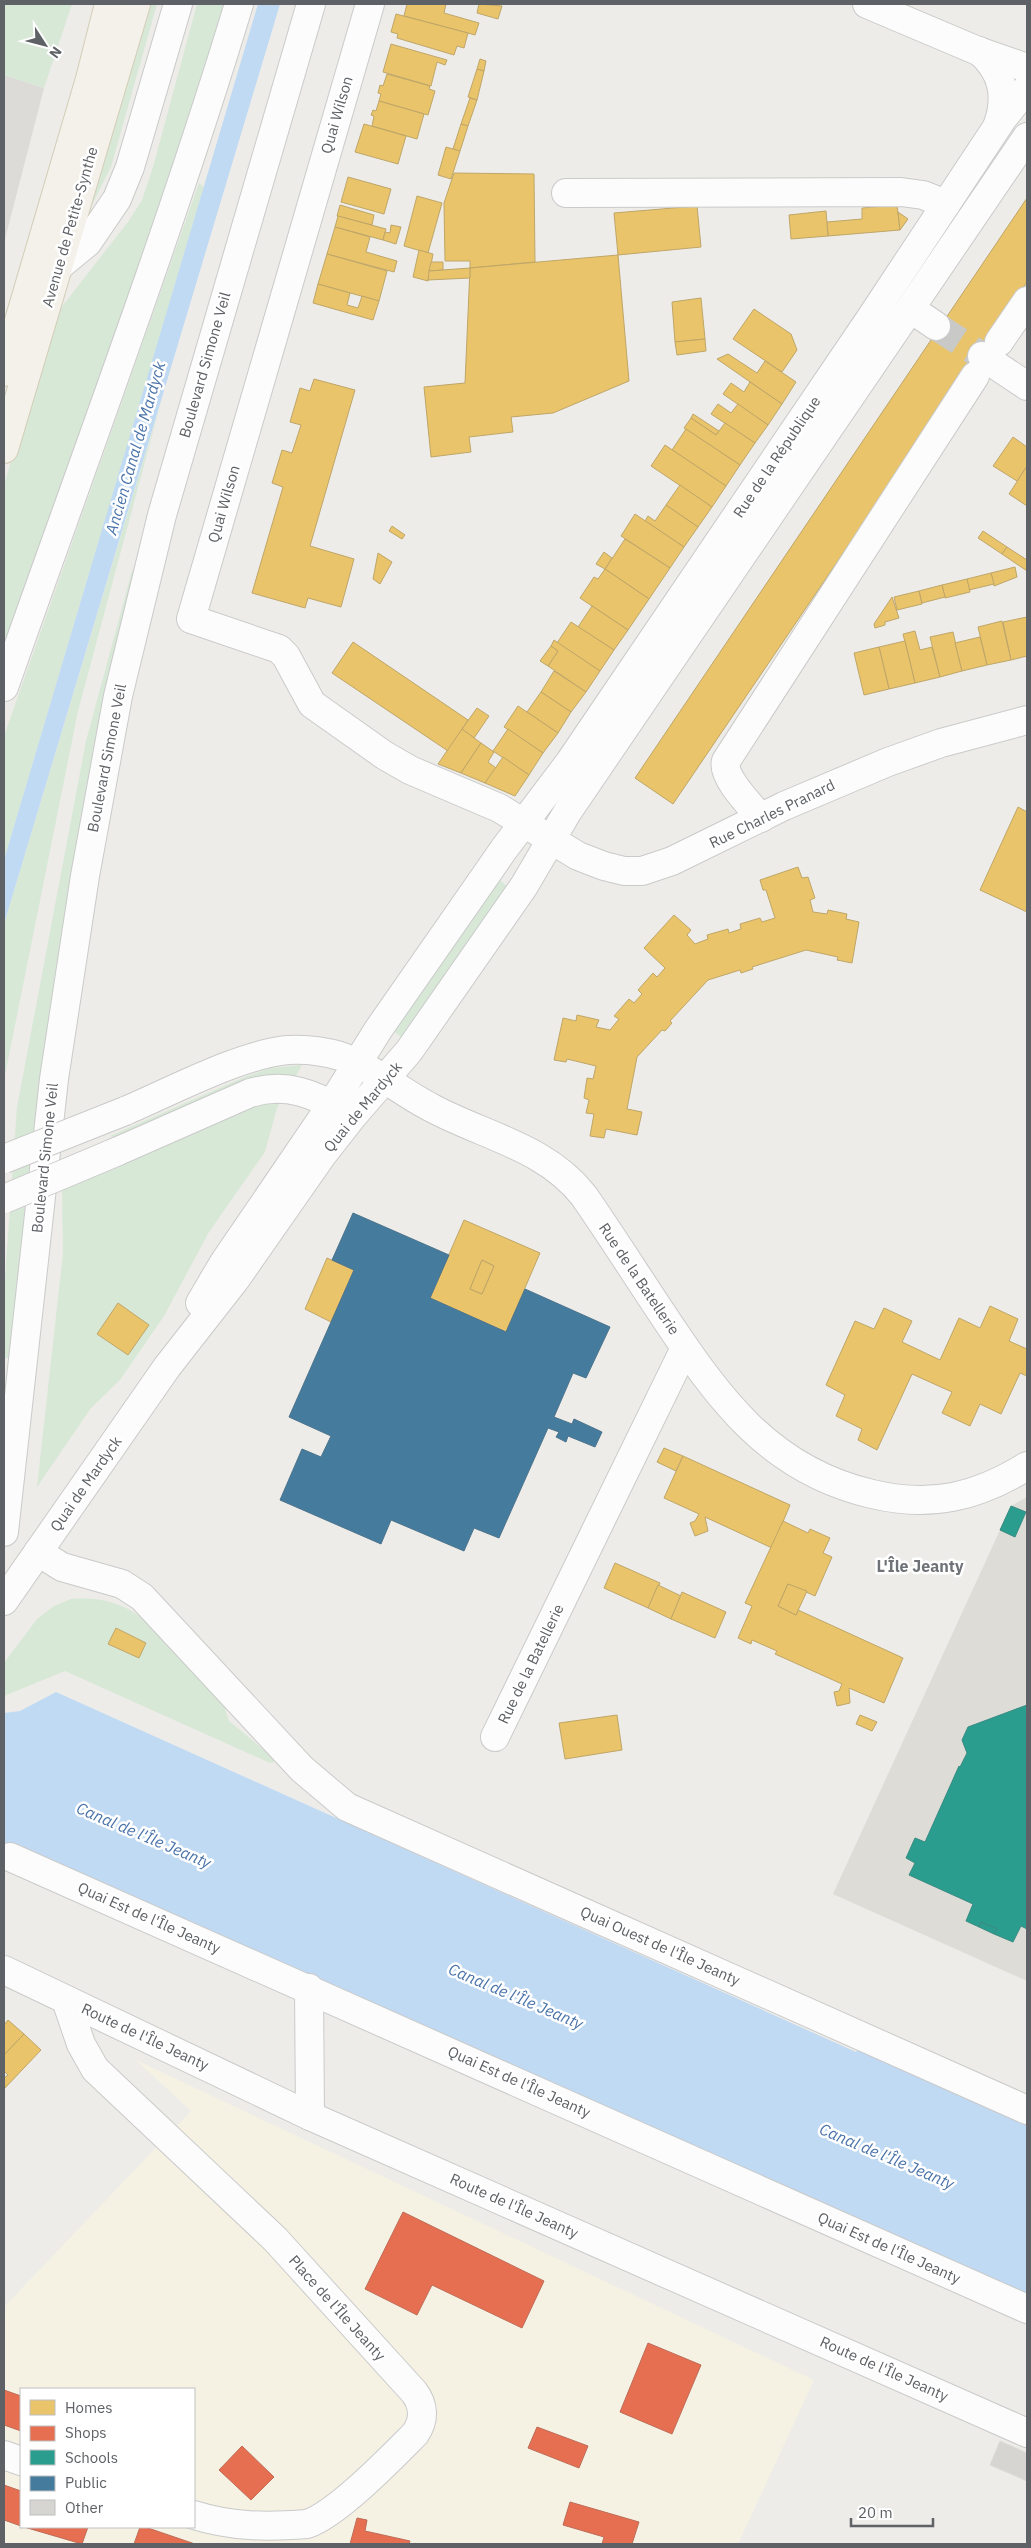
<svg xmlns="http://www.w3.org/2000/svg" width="1031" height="2548" viewBox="0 0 1031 2548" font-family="'IBM Plex Sans',sans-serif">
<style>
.commercial{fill:#f5f2e3;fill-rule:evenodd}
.industrial{fill:#dddbd8}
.education{fill:#dddcd7}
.green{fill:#d7e8d6}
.water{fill:#c0daf4}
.homes{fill:#e9c46a;stroke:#bfa668;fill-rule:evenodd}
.shops{fill:#e76f51;stroke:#be6b57}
.schools{fill:#2a9d8f;stroke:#3a8b82}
.public{fill:#457b9d;stroke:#4c738c}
.building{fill:#d6d5d2;stroke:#dcdbd8}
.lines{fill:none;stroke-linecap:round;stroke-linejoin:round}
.minor-tunnel{stroke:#c9c9c7;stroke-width:28;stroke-dasharray:28 14;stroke-linecap:butt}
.minor-casing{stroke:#cacaca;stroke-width:30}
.major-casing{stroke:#d3cdb8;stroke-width:30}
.minor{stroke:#fcfcfc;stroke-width:28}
.major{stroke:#f3f1e9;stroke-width:28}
.minor-bridge-casing{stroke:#cacaca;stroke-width:30;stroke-linecap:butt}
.minor-bridge{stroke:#fcfcfc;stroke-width:28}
.labels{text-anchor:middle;stroke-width:5;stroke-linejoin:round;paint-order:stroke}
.street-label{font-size:15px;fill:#5e6165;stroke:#fff}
.water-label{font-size:16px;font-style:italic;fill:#4a73aa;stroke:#fff}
.neighbourhood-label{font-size:16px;font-weight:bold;fill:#6f7377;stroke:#fff}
</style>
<rect width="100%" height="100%" fill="#edece8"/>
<path class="commercial" d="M136 2060 814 2380 738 2544H4V2307L191 2111ZM21 2389H194V2527H21Z"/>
<polygon class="industrial" points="4,75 44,88 4,243"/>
<polygon class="education" points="1027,1497 1027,1981 833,1894 1011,1506"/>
<g class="green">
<polygon points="4,4 72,4 44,88 4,75"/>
<polygon points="145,4 157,4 111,167 92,205 87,204"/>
<polygon points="197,4 224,4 154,224 4,645 4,485 53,318 128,222 142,200 153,167"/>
<polygon points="199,183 204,187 4,860 4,736"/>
<polygon points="161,402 78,711 4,1080 4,924"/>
<polygon points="132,571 135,572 12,1358 4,1358 4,1293 17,1107 86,741"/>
<polygon points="498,879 508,887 403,1038 393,1031"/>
<polygon points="302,1065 295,1078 117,1139 110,1136 247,1076 271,1068"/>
<polygon points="281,1100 277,1108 265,1152 209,1232 164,1316 120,1380 91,1408 37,1487 63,1253 62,1189 254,1102"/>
<path d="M71 1599C98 1597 122 1602 143 1619L224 1706 229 1721 275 1759 274 1762 270 1763 65 1671 4 1696V1663L37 1619 54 1606Z"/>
</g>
<g class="water">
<polygon points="258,4 280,4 4,924 4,860"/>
<polygon points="56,1692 856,2052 860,2047 1027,2122 1027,2302 10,1849 4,1841 4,1713 20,1711"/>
</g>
<g class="homes">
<polygon points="407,4 446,4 444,13 479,23 475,35 404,16"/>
<polygon points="479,4 502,6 498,19 477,13"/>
<polygon points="396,14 468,33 464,48 457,46 454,55 397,38 398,34 391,32"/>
<polygon points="391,44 447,60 445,65 437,62 431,86 383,72"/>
<polygon points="480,59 486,61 484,71 477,69"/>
<polygon points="477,69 484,71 477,100 468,97"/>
<polygon points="387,74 430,86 429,89 435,91 428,115 379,101 381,94 378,93 380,85 383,86"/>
<polygon points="470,98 477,100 468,126 461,124"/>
<polygon points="379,101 424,114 417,139 372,126 374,116 371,115 373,110 376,111"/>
<polygon points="364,124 406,136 398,164 355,152"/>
<polygon points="461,124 468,126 460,151 453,149"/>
<polygon points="446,147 460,151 451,179 438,175"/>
<polygon points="454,173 534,174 535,262 470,268 470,261 445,261 444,203"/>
<polygon points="348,177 391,189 384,214 341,202"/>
<polygon points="417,196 442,203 428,253 404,246"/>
<polygon points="1027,198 1027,282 673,804 635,778"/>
<polygon points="340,205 374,215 372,225 337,216"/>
<polygon points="897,205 900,230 828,236 827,222 862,219 862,208"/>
<polygon points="697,206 701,247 618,255 614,213"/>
<polygon points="826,211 828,236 791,239 789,215"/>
<polygon points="898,212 908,219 900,230"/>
<polygon points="338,216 386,229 383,240 335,227"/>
<polygon points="391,225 401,227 396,244 383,240 385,232 390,233"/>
<polygon points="335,227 370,237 366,252 397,261 394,272 327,254"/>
<polygon points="419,250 433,254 428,281 413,277"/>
<polygon points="327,254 387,271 379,301 318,284"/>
<polygon points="618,255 629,381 553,413 511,417 513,432 469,437 471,452 431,457 424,387 465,383 470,268"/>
<polygon points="431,262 443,262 443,270 429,271"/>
<polygon points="470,268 470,278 428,280 429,271"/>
<polygon points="318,284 350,293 347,305 358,308 362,296 379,301 373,320 313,303"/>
<polygon points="701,298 705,339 675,342 672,302"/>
<polygon points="754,309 791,334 797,350 782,372 733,339"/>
<polygon points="705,339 706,351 677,355 675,342"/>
<polygon points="728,354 757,373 765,361 796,382 782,404 717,359"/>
<polygon points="314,379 355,390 310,546 354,559 341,607 308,598 305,608 252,593 283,487 272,483 282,450 292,453 301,425 290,422 300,388 310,391"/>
<polygon points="750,382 782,404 768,425 723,394 731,383 744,392"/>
<polygon points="718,404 731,413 738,404 768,425 755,443 711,414"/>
<polygon points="693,414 719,431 716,435 691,418"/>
<polygon points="691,418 716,435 725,423 755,443 740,465 684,428"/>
<polygon points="686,429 740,465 726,486 672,450"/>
<polygon points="1013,437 1027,447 1027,466 1017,481 993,466"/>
<polygon points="665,445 726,486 712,507 651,466"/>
<polygon points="1027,466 1027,506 1009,494"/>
<polygon points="680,485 712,507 698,527 666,505"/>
<polygon points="666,505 698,527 684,547 645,521 648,516 655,521"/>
<polygon points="635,514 684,547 670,568 621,536"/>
<polygon points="392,526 405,535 402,539 389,531"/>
<polygon points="983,531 1007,547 1002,554 978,538"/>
<polygon points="625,539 670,568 649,599 605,569"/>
<polygon points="1007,547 1027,560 1027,571 1002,554"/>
<polygon points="604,552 612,558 605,569 596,564"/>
<polygon points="378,553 392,562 380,584 373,579"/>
<polygon points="1015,567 1017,577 994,586 991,573"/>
<polygon points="605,569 649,599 628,630 580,598 594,577 598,579"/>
<polygon points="991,573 994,584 969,590 967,579"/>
<polygon points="967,579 970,592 945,598 942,585"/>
<polygon points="942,585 945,597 922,603 919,591"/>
<polygon points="919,591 922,604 897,610 894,597"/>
<polygon points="892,597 899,618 885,622 885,625 875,628 874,624"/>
<polygon points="592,606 628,630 614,650 578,627"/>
<polygon points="1027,617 1027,656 1011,660 1003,622"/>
<polygon points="1002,621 1011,660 987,665 978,627"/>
<polygon points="571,622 614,650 600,671 557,643"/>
<polygon points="915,631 920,650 932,647 940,677 915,683 903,634"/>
<polygon points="953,632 962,671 940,677 930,637"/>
<polygon points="980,637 987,665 962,671 955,643"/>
<polygon points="554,640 600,671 586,692 548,666 558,651 551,646"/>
<polygon points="905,641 915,683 889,689 879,647"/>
<polygon points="353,642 468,720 448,751 332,673"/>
<polygon points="551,646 558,651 548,666 540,661"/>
<polygon points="879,647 889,689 864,695 854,653"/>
<polygon points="554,671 586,692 571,712 541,692"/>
<polygon points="541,692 571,712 558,733 527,712"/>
<polygon points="518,706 558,733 543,753 504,727"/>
<polygon points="477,708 489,716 474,738 462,729"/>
<polygon points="462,729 481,743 461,773 438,764"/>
<polygon points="508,729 543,753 529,775 493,751"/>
<polygon points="481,743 494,752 488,762 496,768 485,783 461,773"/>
<polygon points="503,757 529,775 515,796 485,783"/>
<polygon points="1018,807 1027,812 1027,912 980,890"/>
<polygon points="798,867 802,878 808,877 815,898 810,900 813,912 827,914 828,910 847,914 846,919 859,922 852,963 837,960 838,957 806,950 752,967 753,969 741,973 740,970 708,980 670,1021 672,1023 665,1031 662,1030 637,1057 627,1109 642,1112 637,1135 606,1129 604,1138 590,1136 594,1114 586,1113 589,1100 584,1098 587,1078 593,1079 596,1066 567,1059 566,1062 554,1060 563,1018 576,1021 577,1015 599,1020 596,1027 610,1030 619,1019 614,1016 629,999 634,1003 642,994 638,990 653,973 657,977 665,968 644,948 674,915 691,930 687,935 695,944 708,939 707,935 728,929 729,933 741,929 740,924 760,918 762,922 775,918 766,890 763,890 760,880"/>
<path d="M464 1220 540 1253 506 1332 430 1298ZM482 1260 494 1266 482 1294 470 1289Z"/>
<polygon points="327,1258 354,1270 331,1322 305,1309"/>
<polygon points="482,1260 494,1266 482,1294 470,1289"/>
<polygon points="118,1303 149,1325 128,1355 97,1334"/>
<polygon points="990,1306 1018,1319 1009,1341 1027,1349 1027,1376 1020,1373 1001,1414 980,1404 970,1426 942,1413 952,1392 912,1374 877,1450 858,1440 862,1429 836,1416 845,1395 826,1385 855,1321 874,1329 884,1308 912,1321 902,1342 940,1360 959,1318 980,1328"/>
<polygon points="664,1448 683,1456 676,1471 657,1462"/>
<polygon points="683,1456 790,1505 772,1548 705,1517 708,1531 695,1536 690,1523 695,1521 699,1514 664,1498"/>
<polygon points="783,1521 808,1533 810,1529 830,1538 823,1553 832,1557 815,1596 788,1584 778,1606 796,1615 798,1610 903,1658 884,1703 849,1688 850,1703 837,1706 834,1692 839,1691 842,1684 775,1654 777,1651 752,1640 751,1644 738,1638 752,1606 745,1603"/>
<polygon points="615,1563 660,1583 648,1608 604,1588"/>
<polygon points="788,1584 807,1591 796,1615 778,1606"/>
<polygon points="658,1585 681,1596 671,1619 648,1608"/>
<polygon points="682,1592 726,1612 715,1638 671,1619"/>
<polygon points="116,1628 146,1643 139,1658 108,1644"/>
<polygon points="617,1715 622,1750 565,1759 559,1723"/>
<polygon points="860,1715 877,1722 872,1731 856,1724"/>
<polygon points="8,2020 24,2034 4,2055 4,2025"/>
<polygon points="24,2034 41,2050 4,2089 4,2078 8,2075 4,2071 4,2055"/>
</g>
<g class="shops">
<polygon points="403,2212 544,2281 522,2328 432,2285 417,2315 365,2289"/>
<polygon points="648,2343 701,2365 672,2434 620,2412"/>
<polygon points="4,2390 21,2396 21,2431 4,2425"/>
<polygon points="537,2427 588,2446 579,2468 528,2448"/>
<polygon points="242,2446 274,2477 251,2500 219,2470"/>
<polygon points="4,2485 21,2491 21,2526 4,2520"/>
<polygon points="570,2502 639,2522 632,2544 602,2544 604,2537 563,2525"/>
<polygon points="357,2518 367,2520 365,2531 410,2541 409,2544 350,2544"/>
<polygon points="24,2527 88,2527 82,2544"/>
<polygon points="140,2527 145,2527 195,2544 134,2544"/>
</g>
<g class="schools">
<polygon points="1011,1506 1026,1512 1015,1537 1000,1530"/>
<polygon points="1027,1705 1027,1929 1021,1926 1013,1942 994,1934 997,1929 981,1922 979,1927 966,1921 973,1904 909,1875 915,1863 906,1858 915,1838 925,1842 959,1766 960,1767 967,1753 962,1740 968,1727"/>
<polygon points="981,1922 997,1929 994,1934 979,1927"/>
</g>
<polygon class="public" points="353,1213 449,1255 430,1298 506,1332 525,1289 610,1327 586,1378 573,1373 554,1417 572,1424 574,1419 602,1432 595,1447 568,1436 566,1442 556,1437 559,1432 548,1428 499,1538 474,1528 464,1551 391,1520 381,1544 280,1500 302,1449 321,1457 331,1436 289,1417 354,1270 332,1260"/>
<polygon class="building" points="1000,2441 1027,2453 1027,2481 990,2465"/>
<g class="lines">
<polyline class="minor-tunnel" points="936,326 982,356"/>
<defs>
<g id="minor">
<polyline points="370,4 191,619 279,649 286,656 312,704 384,755 410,770 499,808 578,856 604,866 624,871 642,871 672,861 784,806 888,762 941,743 1027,720"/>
<polyline points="867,4 978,51 1027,68"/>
<path d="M979 51C1002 71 1008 95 998 124"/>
<polyline points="566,193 901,192 923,195 946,204"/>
<polyline points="48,275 87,243 117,199 130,167 178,4"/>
<polyline points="911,309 936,326"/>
<polyline points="999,342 1027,301"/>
<polyline points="982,356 1027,386"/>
<path d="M4 687C84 460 169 234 239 4"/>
<path d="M761 818C750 805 721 776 726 761L975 376"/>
<path d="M125 1111C170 1092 241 1054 288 1050 305 1049 323 1051 340 1056 371 1066 402 1093 432 1108 484 1136 546 1147 584 1196 611 1235 637 1276 663 1315 719 1399 769 1470 872 1494 931 1508 977 1497 1027 1466"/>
<path d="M116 1152 250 1093C286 1082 315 1094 346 1113"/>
<polyline points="200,1303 223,1264 332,1104 378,1030 504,849 569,763 870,319 1003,118 1027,88"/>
<polyline points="4,1532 54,1079 85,876 118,696 162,515 311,4"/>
<polyline points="38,1552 62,1567 122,1584 142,1597 302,1769 347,1807 1027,2110"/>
<polyline points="4,1601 167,1367 235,1280 323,1154 352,1117 409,1051 524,886 568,811 1027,137"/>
<polyline points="495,1737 685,1348"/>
<polyline points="10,1857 1027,2309"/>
<polyline points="4,1970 310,2116 1027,2433"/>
<polyline points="309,1988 310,2116"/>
<path d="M66 2000 81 2044 95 2069 275 2239 414 2392C424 2405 425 2420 415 2434 391 2458 337 2514 307 2524 267 2527 232 2527 194 2515"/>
<polyline points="4,2455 21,2461"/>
</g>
<g id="major">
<polyline points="4,372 90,79 109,4"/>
<polyline points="4,449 136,4"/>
</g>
</defs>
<use href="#minor" class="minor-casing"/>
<use href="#major" class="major-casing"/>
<use href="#minor" class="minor"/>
<use href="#major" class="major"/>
<defs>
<g id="minor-bridge">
<polyline points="4,1159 125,1111"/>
<polyline points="4,1199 116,1152"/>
</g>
</defs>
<use href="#minor-bridge" class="minor-bridge-casing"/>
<use href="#minor-bridge" class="minor-bridge"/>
</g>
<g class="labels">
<g class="street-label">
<text transform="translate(337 115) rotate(-74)" y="5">Quai Wilson</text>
<text transform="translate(70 227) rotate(-74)" y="5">Avenue de Petite-Synthe</text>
<text transform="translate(205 365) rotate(-74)" y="5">Boulevard Simone Veil</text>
<text transform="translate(777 457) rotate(-56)" y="5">Rue de la République</text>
<text transform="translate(224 504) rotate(-74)" y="5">Quai Wilson</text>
<text transform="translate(107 758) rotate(-79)" y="5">Boulevard Simone Veil</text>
<text transform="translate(772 814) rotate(-26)" y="5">Rue Charles Pranard</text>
<text transform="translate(363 1107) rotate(-50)" y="5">Quai de Mardyck</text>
<text transform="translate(45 1158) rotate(-84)" y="5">Boulevard Simone Veil</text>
<text transform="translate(639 1279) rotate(56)" y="5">Rue de la Batellerie</text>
<text transform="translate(86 1484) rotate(-55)" y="5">Quai de Mardyck</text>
<text transform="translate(531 1664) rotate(-64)" y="5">Rue de la Batellerie</text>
<text transform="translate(149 1918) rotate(24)" y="5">Quai Est de l'Île Jeanty</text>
<text transform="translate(660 1946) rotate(24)" y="5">Quai Ouest de l'Île Jeanty</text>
<text transform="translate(145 2037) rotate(25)" y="5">Route de l'Île Jeanty</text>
<text transform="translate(519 2082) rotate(24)" y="5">Quai Est de l'Île Jeanty</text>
<text transform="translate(514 2206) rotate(24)" y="5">Route de l'Île Jeanty</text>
<text transform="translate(889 2248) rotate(24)" y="5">Quai Est de l'Île Jeanty</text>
<text transform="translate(337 2308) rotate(48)" y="5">Place de l'Île Jeanty</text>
<text transform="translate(884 2369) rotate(24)" y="5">Route de l'Île Jeanty</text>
</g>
<g class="water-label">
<text transform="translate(135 448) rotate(-74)" y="6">Ancien Canal de Mardyck</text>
<text transform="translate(144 1835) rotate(23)" y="6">Canal de l'Île Jeanty</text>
<text transform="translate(516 1996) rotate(23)" y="6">Canal de l'Île Jeanty</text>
<text transform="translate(887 2156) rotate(23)" y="6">Canal de l'Île Jeanty</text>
</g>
<g class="neighbourhood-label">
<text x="920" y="1572">L'Île Jeanty</text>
</g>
</g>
<rect width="1031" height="2548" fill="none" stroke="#5e6165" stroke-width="10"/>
<rect x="20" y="2388" width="175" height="140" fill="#ffffff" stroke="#bfc0c1"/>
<rect x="30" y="2400" width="25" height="15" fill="#e9c46a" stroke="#bfc0c1"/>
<text x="65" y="2413" font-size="15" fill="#5e6165">Homes</text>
<rect x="30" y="2426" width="25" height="15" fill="#e76f51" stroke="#bfc0c1"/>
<text x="65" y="2438" font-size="15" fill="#5e6165">Shops</text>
<rect x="30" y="2450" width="25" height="15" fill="#2a9d8f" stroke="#bfc0c1"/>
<text x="65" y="2463" font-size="15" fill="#5e6165">Schools</text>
<rect x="30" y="2476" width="25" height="15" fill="#457b9d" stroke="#bfc0c1"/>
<text x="65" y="2488" font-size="15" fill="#5e6165">Public</text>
<rect x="30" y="2500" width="25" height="15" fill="#d6d5d2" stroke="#bfc0c1"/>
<text x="65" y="2513" font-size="15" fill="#5e6165">Other</text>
<g transform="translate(45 45) rotate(126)" stroke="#ffffff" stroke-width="4" paint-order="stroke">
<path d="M0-4L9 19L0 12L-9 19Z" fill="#5e6165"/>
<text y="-8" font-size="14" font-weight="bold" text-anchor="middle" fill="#5e6165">N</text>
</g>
<path d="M851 2518v8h82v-8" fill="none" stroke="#5e6165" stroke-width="2.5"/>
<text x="858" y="2518" font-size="15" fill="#5e6165" stroke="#ffffff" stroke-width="4" paint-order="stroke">20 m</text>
</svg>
